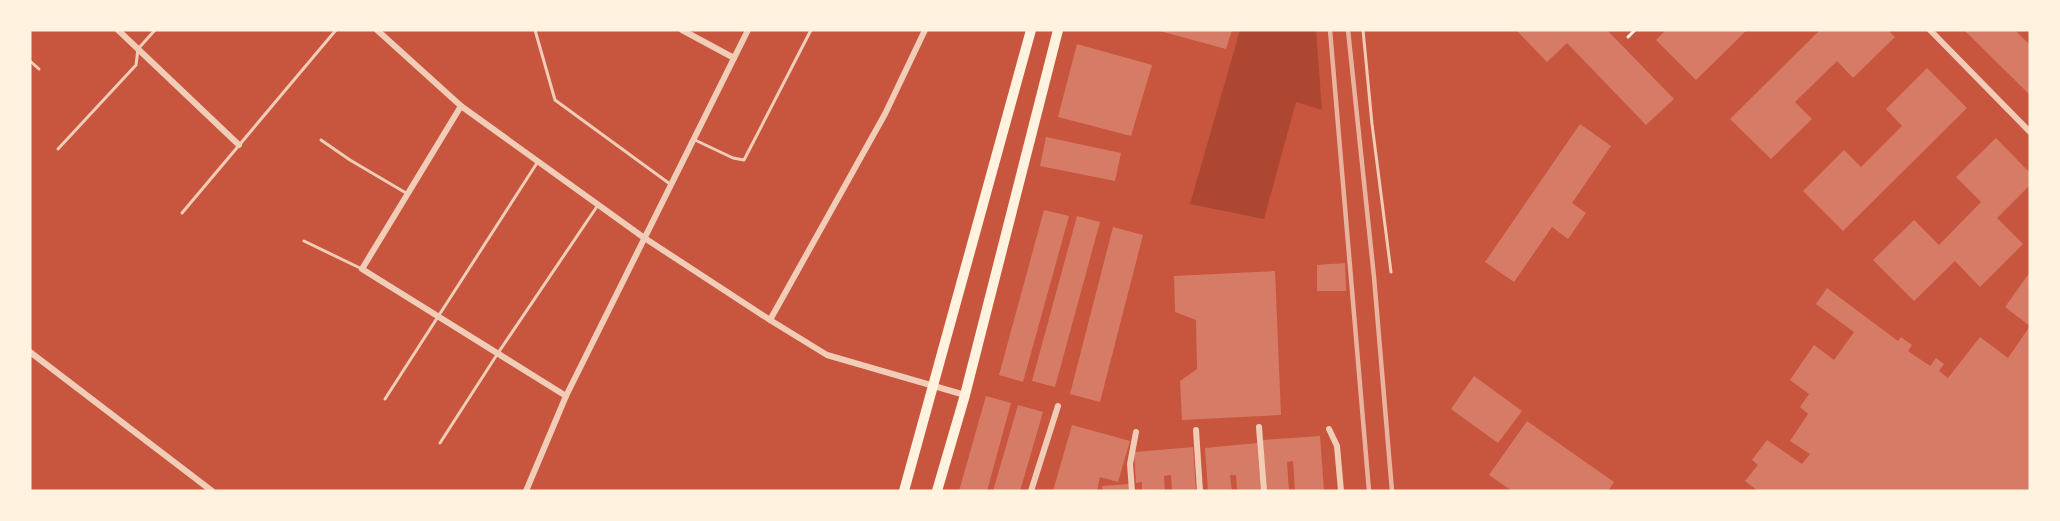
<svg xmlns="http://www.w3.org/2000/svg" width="2060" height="521" viewBox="0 0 2060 521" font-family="'Source Sans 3',sans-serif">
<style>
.green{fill:#ae4732}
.building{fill:#d67c66}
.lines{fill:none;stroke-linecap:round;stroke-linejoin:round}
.path{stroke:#fff3e0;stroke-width:3}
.service{stroke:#f1ccb7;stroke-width:3}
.minor{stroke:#f1ccb7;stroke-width:6}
.primary{stroke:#fff3e0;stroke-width:10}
.rail{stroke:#e9b49f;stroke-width:4.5}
</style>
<rect width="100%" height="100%" fill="#c8553d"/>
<polygon class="green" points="1240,30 1316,30 1322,110 1296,102 1264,219 1190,204"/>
<g class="building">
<polygon points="1156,30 1232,30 1226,49"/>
<polygon points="1516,30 1607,30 1674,99 1646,125 1567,43 1547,62"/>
<polygon points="1666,30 1747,30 1696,80 1656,40"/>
<polygon points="1820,30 1888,30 1895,37 1853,78 1837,61 1795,102 1812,119 1771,159 1730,119"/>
<polygon points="1964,30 2015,30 2030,45 2030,95"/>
<polygon points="1077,44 1152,65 1131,136 1058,117"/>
<polygon points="1927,68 1967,108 1843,231 1803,191 1844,150 1861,167 1902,126 1886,109"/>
<polygon points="1580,124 1611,146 1572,203 1586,213 1568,239 1552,227 1514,282 1485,262"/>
<polygon points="1046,137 1121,153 1115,181 1040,166"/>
<polygon points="1996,138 2030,173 2030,185 1997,218 2023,244 1980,287 1955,261 1914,301 1873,260 1914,220 1939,245 1981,202 1956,177"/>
<polygon points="1044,210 1069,216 1023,382 999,375"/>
<polygon points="1077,216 1100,222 1055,387 1032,381"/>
<polygon points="1113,227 1143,235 1100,402 1070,394"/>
<polygon points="1345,263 1346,291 1317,291 1317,265"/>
<polygon points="1275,271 1281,415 1182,420 1180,381 1197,369 1196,320 1175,312 1174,276"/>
<polygon points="2030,272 2030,326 2005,307"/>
<polygon points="1827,288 1898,341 1901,337 1912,345 1908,351 1930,366 1936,358 1944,364 1939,371 1948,378 1980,337 2008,358 2030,326 2030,491 1758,491 1745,481 1758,465 1752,460 1767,440 1802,464 1810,454 1790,441 1808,414 1800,407 1809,394 1790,380 1814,345 1834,360 1854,332 1816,304"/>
<polygon points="1474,376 1522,411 1498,443 1451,409"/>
<polygon points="986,396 1011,403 987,491 959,491"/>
<polygon points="1018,405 1043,412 1020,491 993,491"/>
<polygon points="1527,421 1614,482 1608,491 1512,491 1489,475"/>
<polygon points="1072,425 1130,441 1118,482 1100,477 1097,491 1053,491"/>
<polygon points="1320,436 1324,491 1295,491 1293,461 1287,462 1289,491 1266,491 1263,440"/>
<polygon points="1257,443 1261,491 1237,491 1236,475 1230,475 1232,491 1208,491 1205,448"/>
<polygon points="1193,447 1196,491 1172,491 1171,475 1164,476 1165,491 1142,491 1142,482 1136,483 1134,452"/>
<polygon points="1129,484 1129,491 1103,491 1102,486"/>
</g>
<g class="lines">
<polyline class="path" points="1628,37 1635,30"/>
<g class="service">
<polyline points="535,30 555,100 670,184"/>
<polyline points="1363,30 1372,124 1391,272"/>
<polyline points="30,61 39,69"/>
<polyline points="321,140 350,160 406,193"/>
<polyline points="695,140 733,158 744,160 811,30"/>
<polyline points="58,149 136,65 138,49 155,30"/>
<polyline points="182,213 336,30"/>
<polyline points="304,241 362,269"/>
<polyline points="385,399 537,163"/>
<polyline points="440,443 498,353 598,205"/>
</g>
<g class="minor">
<polyline points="118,30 239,145"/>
<polyline points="377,30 461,106 643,237 770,320 827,355 965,395"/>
<polyline points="682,30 734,58"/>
<polyline points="1930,30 2030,132"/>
<polyline points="461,106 362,269 566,396"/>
<polyline points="770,320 885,114 925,30"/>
<polyline points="30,352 212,491"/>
<polyline points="1259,427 1264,491"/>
<polyline points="1329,429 1337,446 1341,491"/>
<polyline points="1196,430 1200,491"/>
<polyline points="526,491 566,396 748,30"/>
<polyline points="1031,491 1058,406"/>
<polyline points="1132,491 1130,464 1136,432"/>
</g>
<g class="primary">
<polyline points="904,491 1031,30"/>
<polyline points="937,491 965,395 1058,30"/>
</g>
<g class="rail">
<polyline points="1330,30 1369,491"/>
<polyline points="1348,30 1374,277 1392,491"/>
</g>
</g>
<rect width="2060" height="521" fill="none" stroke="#fff3e0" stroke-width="63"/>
</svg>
